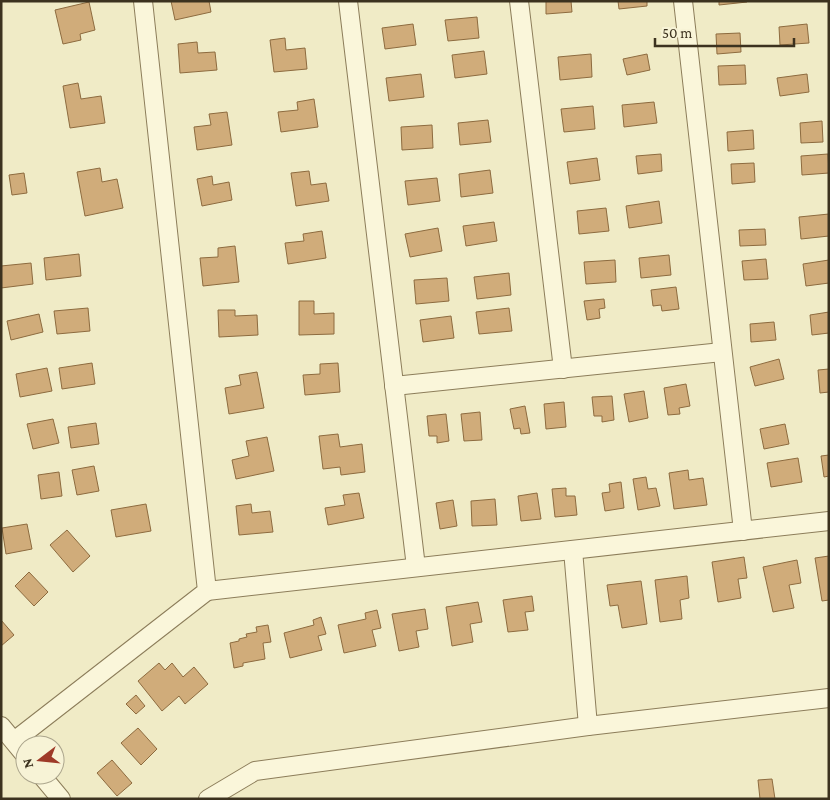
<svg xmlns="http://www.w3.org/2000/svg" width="830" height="800" viewBox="0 0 830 800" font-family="'Crimson Pro',serif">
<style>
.building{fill:#d0ac7a;stroke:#8d6b3f}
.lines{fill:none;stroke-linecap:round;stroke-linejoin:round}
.minor-casing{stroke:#8c7d5a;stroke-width:20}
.minor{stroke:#faf6da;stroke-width:18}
</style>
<rect width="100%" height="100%" fill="#f0ebc6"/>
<g class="building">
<polygon points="171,1 209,1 211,12 175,20"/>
<polygon points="546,1 571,1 572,12 546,14"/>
<polygon points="618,1 647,1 647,6 619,9"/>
<polygon points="719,1 747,1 747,2 719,5"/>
<polygon points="89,2 95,30 80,34 81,40 63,44 55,10"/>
<polygon points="477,17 479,38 448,41 445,20"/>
<polygon points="413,24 416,45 385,49 382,28"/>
<polygon points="807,24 809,43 780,45 779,27"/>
<polygon points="740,33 741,52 717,54 716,34"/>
<polygon points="285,38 286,50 305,48 307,69 274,72 270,40"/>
<polygon points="197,42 198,53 215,52 217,70 180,73 178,44"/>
<polygon points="484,51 487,74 455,78 452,55"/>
<polygon points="591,54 592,77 560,80 558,57"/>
<polygon points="647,54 650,70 627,75 623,59"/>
<polygon points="745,65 746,84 719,85 718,66"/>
<polygon points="421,74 424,97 389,101 386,78"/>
<polygon points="807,74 809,92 780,96 777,78"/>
<polygon points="78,83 81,99 101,96 105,123 70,128 63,86"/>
<polygon points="314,99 318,127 281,132 278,112 298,110 297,102"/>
<polygon points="654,102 657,123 624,127 622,105"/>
<polygon points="593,106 595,129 564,132 561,109"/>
<polygon points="227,112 232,145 197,150 194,127 211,125 209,114"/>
<polygon points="488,120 491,142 460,145 458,123"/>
<polygon points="822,121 823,142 801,143 800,123"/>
<polygon points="432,125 433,148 402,150 401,127"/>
<polygon points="753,130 754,149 728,151 727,132"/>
<polygon points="661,154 662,171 638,174 636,156"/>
<polygon points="828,154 829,173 802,175 801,156"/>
<polygon points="597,158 600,180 570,184 567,162"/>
<polygon points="754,163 755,182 732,184 731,164"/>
<polygon points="100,168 102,182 117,179 123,208 85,216 77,172"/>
<polygon points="490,170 493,193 461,197 459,174"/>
<polygon points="309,171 311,185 326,183 329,201 296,206 291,173"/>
<polygon points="24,173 27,193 12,195 9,175"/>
<polygon points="212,176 213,185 229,182 232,200 202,206 197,179"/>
<polygon points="437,178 440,201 408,205 405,181"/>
<polygon points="659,201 662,223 629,228 626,206"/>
<polygon points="606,208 609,231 579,234 577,211"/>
<polygon points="829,214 829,236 801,239 799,217"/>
<polygon points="494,222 497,241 466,246 463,226"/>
<polygon points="438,228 442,251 410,257 405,234"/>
<polygon points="765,229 766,245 740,246 739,230"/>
<polygon points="322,231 326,258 288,264 285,243 304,241 303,234"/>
<polygon points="235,246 239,282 203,286 200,258 218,257 218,248"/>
<polygon points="79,254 81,276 46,280 44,258"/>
<polygon points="669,255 671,275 641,278 639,258"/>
<polygon points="766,259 768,279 744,280 742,261"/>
<polygon points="615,260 616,282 586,284 584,262"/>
<polygon points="829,260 829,283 806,286 803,264"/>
<polygon points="31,263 33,284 1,288 1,266"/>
<polygon points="509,273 511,295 477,299 474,277"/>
<polygon points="447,278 449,301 416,304 414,280"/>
<polygon points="676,287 679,309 662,311 661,305 653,306 651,290"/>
<polygon points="604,299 605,308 599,309 600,318 587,320 584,301"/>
<polygon points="299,301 314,301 314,314 334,313 334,334 299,335"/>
<polygon points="88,308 90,331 57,334 54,311"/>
<polygon points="509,308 512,331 479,334 476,312"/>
<polygon points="218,310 235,310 235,316 257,315 258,335 219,337"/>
<polygon points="829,312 829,333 812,335 810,315"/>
<polygon points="39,314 43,332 11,340 7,321"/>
<polygon points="451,316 454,338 423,342 420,320"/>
<polygon points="774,322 776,340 751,342 750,324"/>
<polygon points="779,359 784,379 755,386 750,367"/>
<polygon points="92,363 95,384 62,389 59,368"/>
<polygon points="338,363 340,392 305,395 303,375 320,374 320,364"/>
<polygon points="47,368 52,391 20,397 16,374"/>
<polygon points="829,369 829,392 820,393 818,370"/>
<polygon points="257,372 264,408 229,414 225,388 241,385 239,375"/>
<polygon points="686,384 690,406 679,408 680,414 668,415 664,388"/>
<polygon points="644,391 648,418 629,422 624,394"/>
<polygon points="612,396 614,420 602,422 602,416 594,416 592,397"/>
<polygon points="564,402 566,427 546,429 544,404"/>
<polygon points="525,406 530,433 521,434 520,428 514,429 510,409"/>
<polygon points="480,412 482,440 464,441 461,414"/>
<polygon points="446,414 449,441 437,443 437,436 429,436 427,416"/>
<polygon points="53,419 59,443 33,449 27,424"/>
<polygon points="96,423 99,444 71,448 68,427"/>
<polygon points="785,424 789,444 764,449 760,429"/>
<polygon points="338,434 340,447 362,444 365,472 341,475 340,467 323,469 319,436"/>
<polygon points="267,437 274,471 236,479 232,460 249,456 246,441"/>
<polygon points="829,455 829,476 824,477 821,456"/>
<polygon points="798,458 802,482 771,487 767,463"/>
<polygon points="94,466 99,491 77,495 72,470"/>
<polygon points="688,470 689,480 703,478 707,505 674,509 669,473"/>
<polygon points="59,472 62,496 41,499 38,475"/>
<polygon points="646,477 648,489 656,488 660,506 638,510 633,479"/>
<polygon points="621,482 624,508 605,511 602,493 610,492 609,484"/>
<polygon points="566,488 566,496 575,496 577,515 555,517 552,489"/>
<polygon points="359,493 364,518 328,525 325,508 345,505 343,495"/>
<polygon points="537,493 541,519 521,521 518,496"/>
<polygon points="495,499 497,525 472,526 471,501"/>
<polygon points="453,500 457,526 440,529 436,503"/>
<polygon points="146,504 151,531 116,537 111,510"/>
<polygon points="251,504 252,513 270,511 273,532 239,535 236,506"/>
<polygon points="27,524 32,549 6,554 2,528"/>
<polygon points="67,530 90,556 73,572 50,545"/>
<polygon points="829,556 829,600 822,601 815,558"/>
<polygon points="744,557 747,578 738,579 741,598 718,602 712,562"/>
<polygon points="797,560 801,583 789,585 794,608 773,612 763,567"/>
<polygon points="29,572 48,592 34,606 15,586"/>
<polygon points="687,576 689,598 680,600 682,619 660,622 655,580"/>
<polygon points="641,581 647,624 622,628 618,605 610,606 607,585"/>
<polygon points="532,596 534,611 525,612 528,630 508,632 503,600"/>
<polygon points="478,602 482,622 470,624 473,642 452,646 446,607"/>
<polygon points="425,609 428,629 416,631 419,647 399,651 392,614"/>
<polygon points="377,610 381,628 372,630 376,646 344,653 338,625 366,619 365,613"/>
<polygon points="321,617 326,634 318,636 322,650 290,658 284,633 314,625 313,620"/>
<polygon points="1,620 14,635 1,646"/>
<polygon points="268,625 271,642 263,643 265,659 243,663 243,666 234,668 230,643 239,641 239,639 247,637 246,634 257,632 256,627"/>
<polygon points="159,663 165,670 172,663 183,677 194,667 208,684 185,704 179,696 162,711 138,681"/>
<polygon points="136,695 145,706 136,714 126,704"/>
<polygon points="138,728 157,749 141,765 121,743"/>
<polygon points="112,760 132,783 117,796 97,773"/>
<polygon points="772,779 775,799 760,799 758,780"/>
</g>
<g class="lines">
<defs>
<g id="minor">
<polyline points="348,1 416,567"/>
<polyline points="519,1 563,369"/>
<polyline points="683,1 743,531"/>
<polyline points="394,386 722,352"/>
<polyline points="573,550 588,726"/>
<polyline points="207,591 829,521"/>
<polyline points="1,726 25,755"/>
<polyline points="14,741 207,591 143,1"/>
<polyline points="41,775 61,799"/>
<polyline points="208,799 255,771 588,726 829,698"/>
</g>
</defs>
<use href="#minor" class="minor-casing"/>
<use href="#minor" class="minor"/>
</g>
<rect width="830" height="800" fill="none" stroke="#3c321f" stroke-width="5"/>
<g transform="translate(40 760) rotate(254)"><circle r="24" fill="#f7f3d6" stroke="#aca68d"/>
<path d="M0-4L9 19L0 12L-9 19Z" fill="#9e3a28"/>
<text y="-8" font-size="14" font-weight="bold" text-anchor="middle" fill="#3c321f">N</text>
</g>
<path d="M655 38v8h139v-8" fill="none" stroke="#3c321f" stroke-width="2.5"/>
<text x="662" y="38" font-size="15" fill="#3c321f" stroke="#f7f3d6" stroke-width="4" paint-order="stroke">50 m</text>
</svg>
